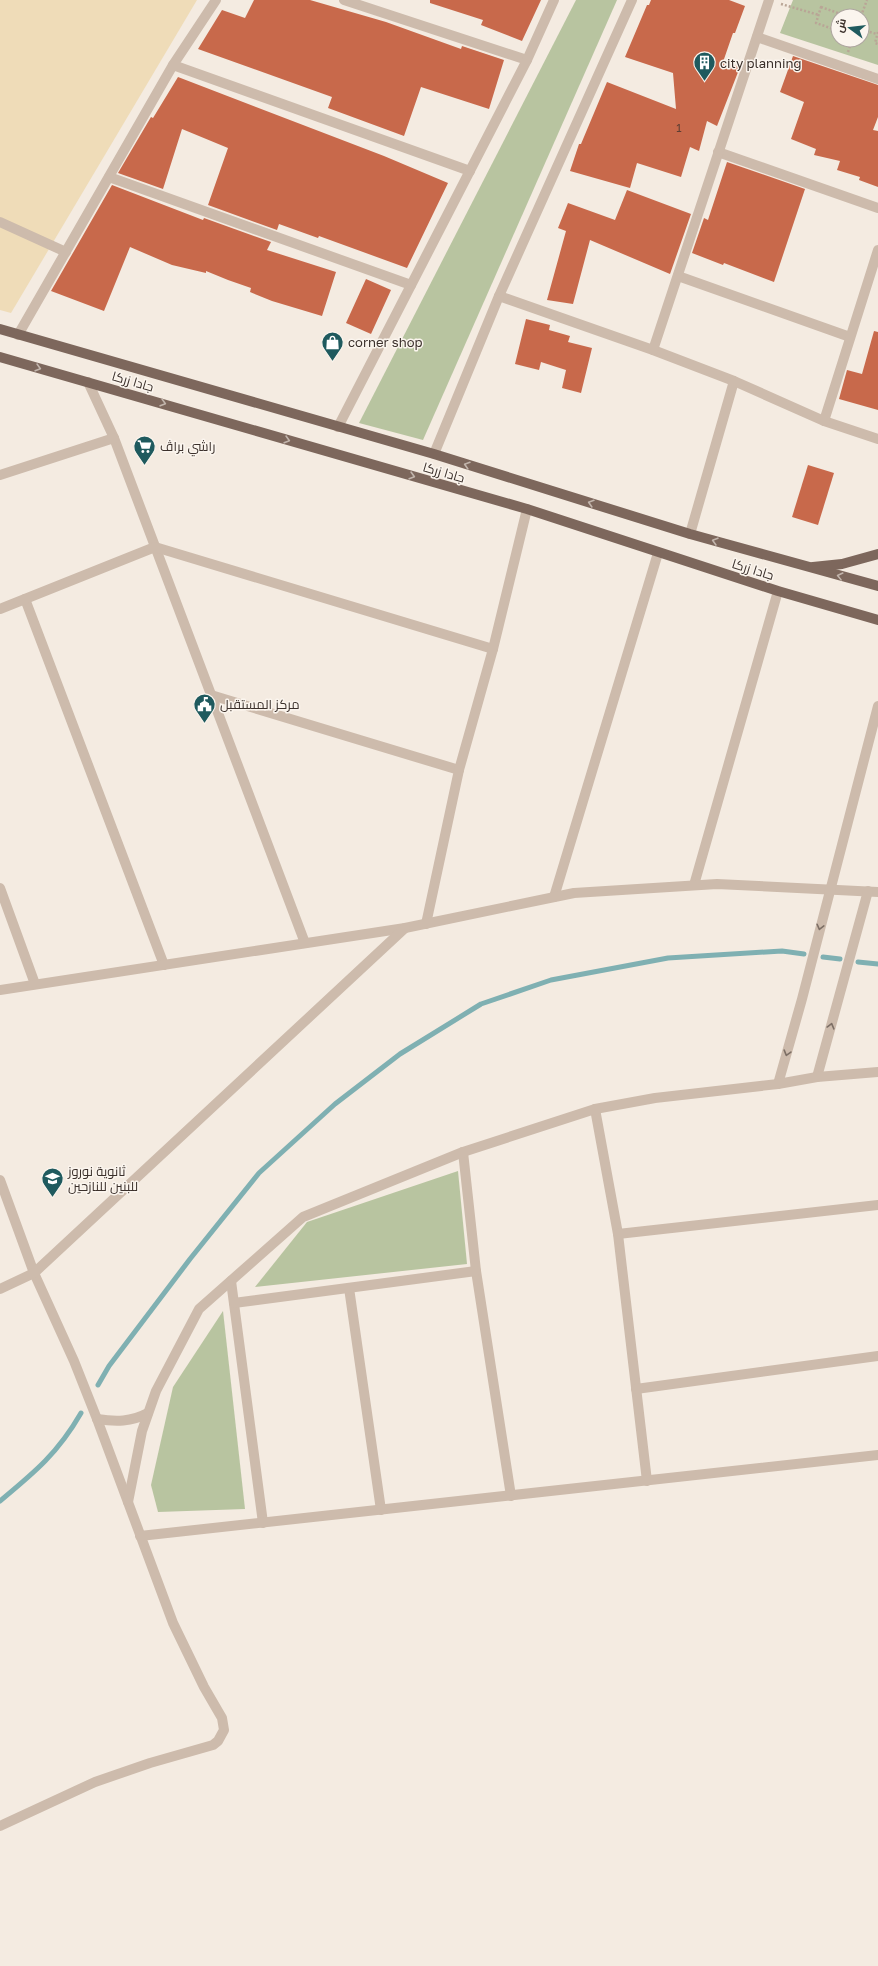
<svg xmlns="http://www.w3.org/2000/svg" width="878" height="1966" viewBox="0 0 878 1966" font-family="'Golos Text',Cairo,sans-serif">
<style>
.green{fill:#b8c4a0;fill-rule:evenodd}
.sand{fill:#efdcb8}
.lines{fill:none;stroke-linecap:round;stroke-linejoin:round}
.stream{stroke:#7fb0b2;stroke-width:5}
.building{fill:#c8694b}
.path{stroke:#b9a596;stroke-width:2.5;stroke-dasharray:2 2;stroke-linecap:butt}
.lane{stroke:#cdbbac;stroke-width:10}
.street{stroke:#cdbbac;stroke-width:10}
.primary{stroke:#7d675c;stroke-width:10}
.oneway{stroke:#c2b5ac}
.oneway2{stroke:#7d6f65}
.labels{text-anchor:middle;stroke-width:3;stroke-linejoin:round;paint-order:stroke}
.number-label{font-size:11px;fill:#5e3e33}
.poi-label{font-size:13px;fill:#3b302b;stroke:#fbf5ee;text-anchor:start}
.street-label{font-size:13px;fill:#3b302b;stroke:#fbf5ee}
</style>
<rect width="100%" height="100%" fill="#f4ebe1"/>
<g class="green">
<polygon points="576,0 617,0 423,440 359,423"/>
<path d="M793 0H878V65L780 33ZM838 16H862V40H838Z"/>
<polygon points="458,1171 467,1264 255,1287 307,1222"/>
<polygon points="223,1311 245,1509 158,1512 151,1485 173,1387"/>
</g>
<polygon class="sand" points="0,0 197,0 11,313 0,310"/>
<g class="lines">
<g class="stream">
<polyline points="823,957 840,959"/>
<polyline points="858,962 878,964"/>
<polyline points="98,1385 109,1366 190,1259 259,1173 335,1104 400,1054 481,1004 551,980 668,958 782,951 804,954"/>
<path d="M0 1501C35 1472 58 1453 81 1413"/>
</g>
</g>
<g class="building">
<polygon points="254,0 310,0 386,22 461,49 462,46 504,60 489,109 421,87 404,136 328,108 332,97 198,49 222,10 245,18"/>
<polygon points="430,0 541,0 522,41 481,25 483,20 430,3"/>
<polygon points="651,0 729,0 745,6 735,33 733,33 723,62 740,67 717,126 707,121 699,151 690,147 681,177 637,163 630,188 570,171 579,144 581,144 607,82 676,109 673,73 625,57 647,5 649,5"/>
<polygon points="793,56 878,85 878,117 873,130 878,131 878,187 859,180 860,177 837,170 840,161 814,155 816,149 791,139 804,102 780,92"/>
<polygon points="178,77 384,156 448,183 407,268 319,236 318,238 279,224 277,230 208,205 228,148 182,129 163,189 118,173 151,117 153,118"/>
<polygon points="727,162 805,189 774,282 724,263 723,265 692,253 704,218 708,220"/>
<polygon points="112,185 203,220 204,218 271,242 267,250 336,272 322,316 272,301 250,292 251,288 228,280 206,271 206,273 172,265 130,247 104,311 51,291"/>
<polygon points="627,190 691,214 670,274 590,240 573,304 547,300 566,231 558,228 568,203 615,220"/>
<polygon points="366,279 391,290 371,334 346,323"/>
<polygon points="526,319 550,325 549,330 570,336 568,342 592,348 581,393 562,388 566,370 541,362 539,370 515,364"/>
<polygon points="874,331 878,332 878,410 839,399 847,370 862,374"/>
<polygon points="808,465 834,473 818,525 792,517"/>
</g>
<g class="lines">
<g class="path">
<polyline points="781,4 819,15"/>
<polygon points="821,7 838,13 833,29 816,23"/>
<polyline points="861,16 867,0"/>
<polyline points="862,30 877,34"/>
<polyline points="878,32 875,43 878,44"/>
<polyline points="848,52 852,40"/>
</g>
<polyline class="lane" points="0,222 66,252"/>
<g class="street">
<polyline points="344,0 527,60"/>
<polyline points="757,37 878,79"/>
<polyline points="173,65 470,171"/>
<polyline points="718,152 878,208"/>
<polyline points="109,177 411,285"/>
<polyline points="678,276 850,337"/>
<polyline points="499,296 653,350 734,381 824,421 878,439"/>
<polyline points="18,335 173,65 216,0"/>
<polyline points="653,350 769,0"/>
<polyline points="88,382 114,438 305,943"/>
<polyline points="824,421 878,250"/>
<polyline points="338,427 527,60 554,0"/>
<polyline points="434,454 499,296 632,0"/>
<polyline points="0,475 114,438"/>
<polyline points="690,534 734,381"/>
<polyline points="25,599 164,965"/>
<polyline points="0,609 155,547 493,649"/>
<polyline points="211,695 459,770"/>
<polyline points="694,885 778,591"/>
<polyline points="0,888 35,984"/>
<polyline points="554,897 658,553"/>
<polyline points="426,924 459,770 493,649 527,509"/>
<polyline points="0,990 405,928 574,893 717,884 878,892"/>
<polyline points="817,1077 868,891"/>
<polyline points="778,1084 802,999 878,706"/>
<polyline points="595,1109 618,1234 647,1481"/>
<polyline points="463,1152 476,1271 511,1496"/>
<polyline points="0,1180 34,1273 74,1361 97,1419 173,1623 204,1687 222,1718 224,1730 218,1741 213,1745 150,1763 95,1782 0,1826"/>
<polyline points="618,1234 878,1205"/>
<polyline points="231,1281 263,1523"/>
<polyline points="349,1288 381,1510"/>
<polyline points="0,1289 34,1273 405,928"/>
<polyline points="234,1303 476,1271"/>
<polyline points="636,1389 878,1356"/>
<path d="M97 1419C116 1422 131 1422 148 1413"/>
<polyline points="128,1502 142,1431 156,1391 199,1309 303,1217 463,1152 595,1109 655,1098 778,1084 817,1077 878,1072"/>
<polyline points="140,1536 878,1455"/>
</g>
<g class="primary">
<polyline points="0,329 434,454 690,534 878,586"/>
<polyline points="0,357 527,509 778,591 878,620"/>
<polyline points="813,567 842,564 878,554"/>
</g>
</g>
<defs><path id="oneway-chevron" d="M-2-3.5L2.5 0L-2 3.5" fill="none" stroke-width="1.6" stroke-linecap="round" stroke-linejoin="round"/></defs>
<g class="oneway">
<use href="#oneway-chevron" transform="translate(38 368) rotate(16)"/>
<use href="#oneway-chevron" transform="translate(163 403) rotate(16)"/>
<use href="#oneway-chevron" transform="translate(287 440) rotate(16)"/>
<use href="#oneway-chevron" transform="translate(467 465) rotate(-163)"/>
<use href="#oneway-chevron" transform="translate(412 476) rotate(16)"/>
<use href="#oneway-chevron" transform="translate(591 503) rotate(-163)"/>
<use href="#oneway-chevron" transform="translate(715 541) rotate(-164)"/>
<use href="#oneway-chevron" transform="translate(840 576) rotate(-166)"/>
</g>
<g class="oneway2">
<use href="#oneway-chevron" transform="translate(820 927) rotate(104)"/>
<use href="#oneway-chevron" transform="translate(831 1026) rotate(-75)"/>
<use href="#oneway-chevron" transform="translate(787 1053) rotate(106)"/>
</g>
<defs>
<symbol id="building-pin" viewBox="-11 -11 22 30"><path d="M0 17L-7.5 6A9.5 9.5 0 1 1 7.5 6Z" fill="#1f5a5e" stroke="#fbf5ee"/><path d="M-4-6H4V6H1V3H-1V6H-4ZM-2.5-4.3h1.7v1.8h-1.7ZM.8-4.3h1.7v1.8H.8ZM-2.5-1h1.7V.8h-1.7ZM.8-1h1.7V.8H.8Z" fill="#fff"/></symbol>
<symbol id="shop-pin" viewBox="-11 -11 22 30"><path d="M0 17L-7.5 6A9.5 9.5 0 1 1 7.5 6Z" fill="#1f5a5e" stroke="#fbf5ee"/><path d="M-5-2.5h2.3a2.7 3.5 0 0 1 5.4 0H5L5.5 6h-11ZM-1.5-2.5h3a1.5 2.3 0 0 0-3 0Z" fill="#fff"/></symbol>
<symbol id="supermarket-pin" viewBox="-11 -11 22 30"><path d="M0 17L-7.5 6A9.5 9.5 0 1 1 7.5 6Z" fill="#1f5a5e" stroke="#fbf5ee"/><path d="M-6-5.5h2.5l.6 2H6L4.5 2H-2.5L-4.4-4H-6ZM-1.5 3.2a1.3 1.3 0 1 0 .1 0ZM3 3.2a1.3 1.3 0 1 0 .1 0Z" fill="#fff"/></symbol>
<symbol id="civic-pin" viewBox="-11 -11 22 30"><path d="M0 17L-7.5 6A9.5 9.5 0 1 1 7.5 6Z" fill="#1f5a5e" stroke="#fbf5ee"/><path d="M-.6-6.5H3V-4.5H.6V-3L4-1V1h2V6H-6V1h2V-1L-.6-3ZM-1.2 2.5V6h2.4V2.5Z" fill="#fff"/></symbol>
<symbol id="school-pin" viewBox="-11 -11 22 30"><path d="M0 17L-7.5 6A9.5 9.5 0 1 1 7.5 6Z" fill="#1f5a5e" stroke="#fbf5ee"/><path d="M0-5L7-2L0 1L-7-2ZM-4 1L0 2.5L4 1V4Q0 6-4 4Z" fill="#fff"/></symbol>
</defs>
<g fill-rule="evenodd">
<use href="#building-pin" x="692" y="50" width="25" height="34"/>
<use href="#shop-pin" x="320" y="330" width="25" height="34"/>
<use href="#supermarket-pin" x="132" y="434" width="25" height="34"/>
<use href="#civic-pin" x="192" y="692" width="25" height="34"/>
<use href="#school-pin" x="40" y="1166" width="25" height="34"/>
</g>
<g class="labels">
<g class="number-label">
<text x="679" y="132">1</text>
</g>
<g class="poi-label">
<text x="720" y="68">city planning</text>
<text x="348" y="347">corner shop</text>
<text x="160" y="451">راشي براڤ</text>
<text x="220" y="709">مركز المستقبل</text>
<text x="68" y="1176">ثانوية نوروز<tspan x="68" dy="15">للبنين للنازحين</tspan></text>
</g>
<g class="street-label">
<text transform="translate(133 381) rotate(16)" y="5">جادا زرکا</text>
<text transform="translate(444 472) rotate(16)" y="5">جادا زرکا</text>
<text transform="translate(753 569) rotate(17)" y="5">جادا زرکا</text>
</g>
</g>
<g transform="translate(850 28) rotate(285)"><circle r="19" fill="#fbf5ee" stroke="#aea6a0"/>
<path d="M0-3L7 15L0 10L-7 15Z" fill="#1f5a5e"/>
<text y="-6" font-size="11" font-weight="bold" text-anchor="middle" fill="#3b302b">ش</text>
</g>
</svg>
